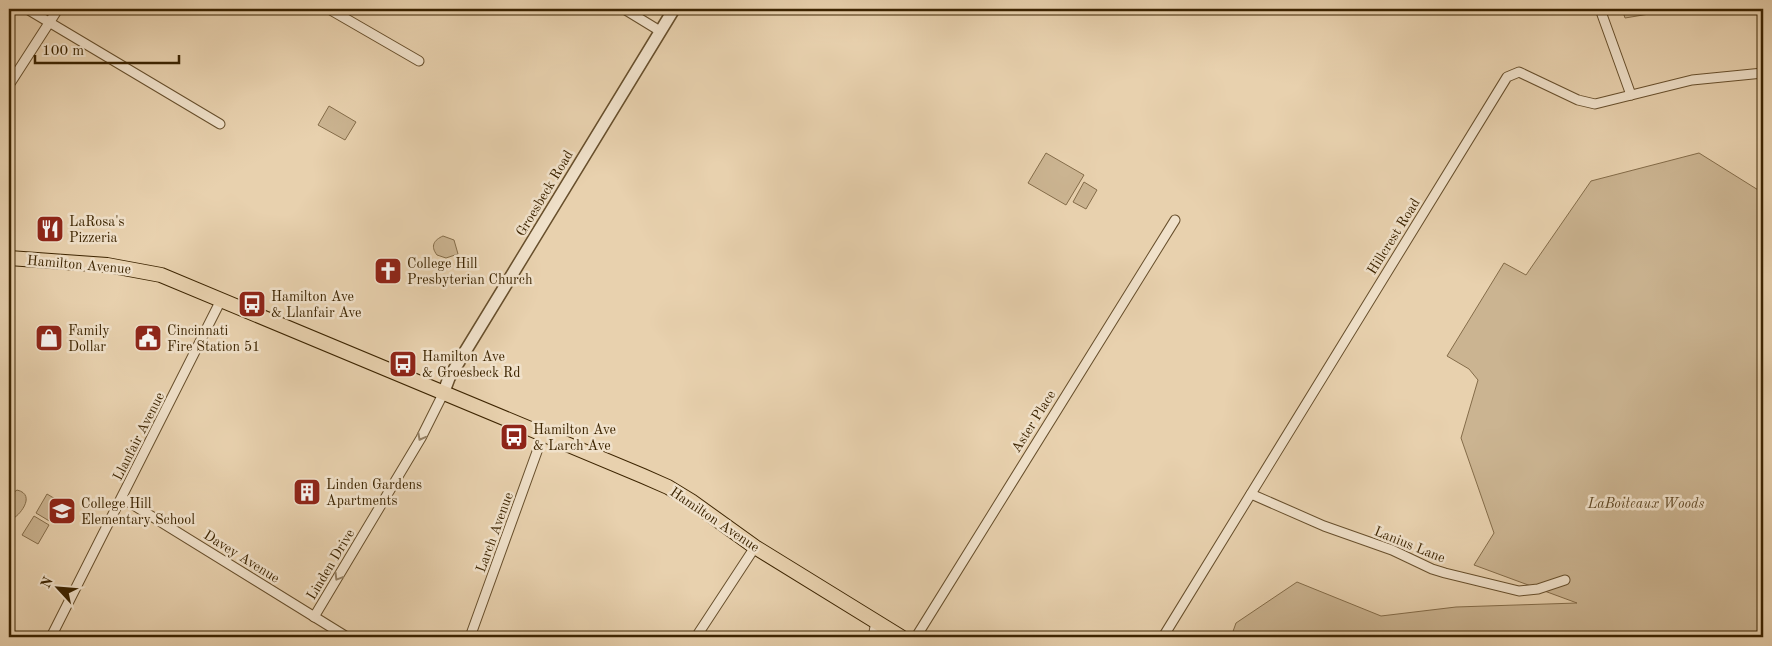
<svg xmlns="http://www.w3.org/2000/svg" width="1772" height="646" viewBox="0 0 1772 646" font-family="'Old Standard TT',serif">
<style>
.green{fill:#cbb491;stroke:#846c49}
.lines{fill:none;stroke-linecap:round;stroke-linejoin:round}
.minor-casing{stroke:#674f2c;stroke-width:11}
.tertiary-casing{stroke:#674f2c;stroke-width:14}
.primary-casing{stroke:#3c2401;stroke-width:16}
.minor{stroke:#f0e1ca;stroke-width:9}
.tertiary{stroke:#f0e1ca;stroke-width:11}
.primary{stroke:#e8d1ae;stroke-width:14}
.oneway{stroke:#968266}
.labels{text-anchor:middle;stroke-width:5;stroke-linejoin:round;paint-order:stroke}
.street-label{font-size:14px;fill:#3c2401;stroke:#f0e1ca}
.poi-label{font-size:14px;fill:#3c2401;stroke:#f0e1ca;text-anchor:start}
.park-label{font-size:14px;font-style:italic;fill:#604825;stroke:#f0e1ca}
</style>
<rect width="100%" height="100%" fill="#e8d1ae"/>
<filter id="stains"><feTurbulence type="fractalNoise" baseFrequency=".004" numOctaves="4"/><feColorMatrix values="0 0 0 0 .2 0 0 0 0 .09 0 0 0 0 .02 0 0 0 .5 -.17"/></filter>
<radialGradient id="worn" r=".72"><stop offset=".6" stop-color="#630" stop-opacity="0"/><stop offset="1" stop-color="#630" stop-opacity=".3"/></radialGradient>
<g class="green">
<polygon points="1622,9 1679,9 1625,18"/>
<polygon points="329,106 356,122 345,140 318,125"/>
<polygon points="1046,153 1084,175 1066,205 1028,183"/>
<polygon points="1699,153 1763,193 1763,637 1231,637 1236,623 1297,582 1381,616 1456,607 1577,603 1474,565 1494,533 1461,438 1478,380 1469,369 1447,356 1504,263 1526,275 1591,181"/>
<polygon points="1084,182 1097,190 1086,209 1073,202"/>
<path d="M443 236 454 240 458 254 446 258 437 255C430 246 434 240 443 236Z"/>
<path d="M17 490C38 495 17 518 13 518 11 518 10 517 9 517 9 506 7 496 17 490Z"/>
<polygon points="47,494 62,503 51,522 36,513"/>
<polygon points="34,516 49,525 38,544 22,535"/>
</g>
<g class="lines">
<defs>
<g id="minor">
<polyline points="27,9 220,124"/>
<polyline points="329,9 419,61"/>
<polyline points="624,9 660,31"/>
<polyline points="1600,9 1631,95"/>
<polyline points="9,85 58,9"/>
<polyline points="1251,494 1324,526 1392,550 1432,569 1445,573 1519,591 1538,589 1565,580"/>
<polyline points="122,498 347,637"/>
<polyline points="314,617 421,438 443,394"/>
<polyline points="51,637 221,300"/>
<polyline points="470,637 543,435"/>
<polyline points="696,637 755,547"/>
<polyline points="873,637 876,622"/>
<polyline points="916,637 1175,220"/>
<polyline points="1163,637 1507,77 1519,72 1578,100 1595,104 1692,80 1763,73"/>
</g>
<polyline id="tertiary" points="443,394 449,378 674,9"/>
<polyline id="primary" points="9,258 107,265 161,275 643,476 668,487 691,501 755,547 901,637"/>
</defs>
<use href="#minor" class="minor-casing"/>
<use href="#tertiary" class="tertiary-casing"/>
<use href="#primary" class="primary-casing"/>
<use href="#minor" class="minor"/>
<use href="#tertiary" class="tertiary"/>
<use href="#primary" class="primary"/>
</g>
<defs><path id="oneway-chevron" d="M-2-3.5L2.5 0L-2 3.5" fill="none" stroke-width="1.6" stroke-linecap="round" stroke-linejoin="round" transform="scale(1.25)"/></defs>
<g class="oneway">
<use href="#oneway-chevron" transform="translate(421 437) rotate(118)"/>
<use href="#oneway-chevron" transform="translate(338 577) rotate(121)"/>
</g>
<defs>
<symbol id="restaurant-square" viewBox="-11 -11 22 22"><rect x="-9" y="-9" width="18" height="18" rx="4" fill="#8f2418" stroke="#f0e1ca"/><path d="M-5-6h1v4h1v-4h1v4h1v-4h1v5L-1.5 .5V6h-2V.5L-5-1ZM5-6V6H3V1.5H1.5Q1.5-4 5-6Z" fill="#fff"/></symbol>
<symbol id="church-square" viewBox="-11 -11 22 22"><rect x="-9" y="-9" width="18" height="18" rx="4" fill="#8f2418" stroke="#f0e1ca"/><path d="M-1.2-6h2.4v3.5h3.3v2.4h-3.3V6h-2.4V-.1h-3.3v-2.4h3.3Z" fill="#fff"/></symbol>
<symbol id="bus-square" viewBox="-11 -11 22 22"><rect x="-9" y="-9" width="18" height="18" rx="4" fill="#8f2418" stroke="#f0e1ca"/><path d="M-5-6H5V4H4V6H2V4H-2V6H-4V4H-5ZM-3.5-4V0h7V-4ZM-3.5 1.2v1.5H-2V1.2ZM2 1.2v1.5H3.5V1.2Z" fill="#fff"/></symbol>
<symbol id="shop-square" viewBox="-11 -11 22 22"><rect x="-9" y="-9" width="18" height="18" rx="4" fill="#8f2418" stroke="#f0e1ca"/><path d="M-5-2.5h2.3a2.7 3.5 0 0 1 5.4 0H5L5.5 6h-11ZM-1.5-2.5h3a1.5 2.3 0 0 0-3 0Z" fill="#fff"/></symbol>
<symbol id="civic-square" viewBox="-11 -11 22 22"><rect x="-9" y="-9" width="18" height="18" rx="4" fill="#8f2418" stroke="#f0e1ca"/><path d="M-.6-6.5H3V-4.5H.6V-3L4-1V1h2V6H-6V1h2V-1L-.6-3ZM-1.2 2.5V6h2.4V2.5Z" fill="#fff"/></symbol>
<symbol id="building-square" viewBox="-11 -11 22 22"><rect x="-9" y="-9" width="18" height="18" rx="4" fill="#8f2418" stroke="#f0e1ca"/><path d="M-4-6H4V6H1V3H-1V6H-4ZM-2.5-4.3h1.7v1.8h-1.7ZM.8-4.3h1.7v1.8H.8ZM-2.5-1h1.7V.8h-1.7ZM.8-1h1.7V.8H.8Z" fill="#fff"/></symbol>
<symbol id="school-square" viewBox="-11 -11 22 22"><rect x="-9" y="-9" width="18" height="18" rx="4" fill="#8f2418" stroke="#f0e1ca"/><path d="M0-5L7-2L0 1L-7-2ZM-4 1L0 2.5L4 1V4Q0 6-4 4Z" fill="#fff"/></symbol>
</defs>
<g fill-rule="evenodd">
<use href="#restaurant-square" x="34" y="213" width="32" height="32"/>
<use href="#church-square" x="372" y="255" width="32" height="32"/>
<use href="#bus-square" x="236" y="288" width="32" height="32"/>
<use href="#shop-square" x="33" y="322" width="32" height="32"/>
<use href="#civic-square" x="132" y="322" width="32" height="32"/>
<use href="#bus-square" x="387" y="348" width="32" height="32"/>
<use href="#bus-square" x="498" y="421" width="32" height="32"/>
<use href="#building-square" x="291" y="476" width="32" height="32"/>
<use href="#school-square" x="46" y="495" width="32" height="32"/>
</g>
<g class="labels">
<g class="street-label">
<text transform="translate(544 193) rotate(-59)" y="5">Groesbeck Road</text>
<text transform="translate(1393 236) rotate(-58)" y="5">Hillcrest Road</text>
<text transform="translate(79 264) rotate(5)" y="5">Hamilton Avenue</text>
<text transform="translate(1033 421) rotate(-58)" y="5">Aster Place</text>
<text transform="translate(138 436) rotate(-63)" y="5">Llanfair Avenue</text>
<text transform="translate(715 519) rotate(34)" y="5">Hamilton Avenue</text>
<text transform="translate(494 532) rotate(-70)" y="5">Larch Avenue</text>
<text transform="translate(1410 544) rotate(22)" y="5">Lanius Lane</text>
<text transform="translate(242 556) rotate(32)" y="5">Davey Avenue</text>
<text transform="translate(330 564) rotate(-59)" y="5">Linden Drive</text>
</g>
<g class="poi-label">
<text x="69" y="226">LaRosa's<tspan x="69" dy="16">Pizzeria</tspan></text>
<text x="407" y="268">College Hill<tspan x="407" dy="16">Presbyterian Church</tspan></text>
<text x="271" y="301">Hamilton Ave<tspan x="271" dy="16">&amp; Llanfair Ave</tspan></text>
<text x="68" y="335">Family<tspan x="68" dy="16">Dollar</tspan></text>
<text x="167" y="335">Cincinnati<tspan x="167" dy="16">Fire Station 51</tspan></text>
<text x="422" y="361">Hamilton Ave<tspan x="422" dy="16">&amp; Groesbeck Rd</tspan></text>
<text x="533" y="434">Hamilton Ave<tspan x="533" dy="16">&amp; Larch Ave</tspan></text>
<text x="326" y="489">Linden Gardens<tspan x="326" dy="16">Apartments</tspan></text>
<text x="81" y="508">College Hill<tspan x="81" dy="16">Elementary School</tspan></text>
</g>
<g class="park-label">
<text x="1646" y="508">LaBoiteaux Woods</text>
</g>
</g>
<rect width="1772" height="646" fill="none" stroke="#e8d1ae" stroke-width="30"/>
<rect x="10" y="10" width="1752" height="626" fill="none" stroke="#3c2401" stroke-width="2.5"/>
<rect x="15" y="15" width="1742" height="616" fill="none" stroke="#3c2401"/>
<g transform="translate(58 588) rotate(296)" stroke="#f0e1ca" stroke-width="4" paint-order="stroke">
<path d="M0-4L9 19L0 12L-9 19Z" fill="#3c2401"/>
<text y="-8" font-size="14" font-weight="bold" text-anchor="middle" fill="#3c2401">N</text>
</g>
<path d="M35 55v8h144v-8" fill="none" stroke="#3c2401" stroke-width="2.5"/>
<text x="42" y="55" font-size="15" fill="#3c2401" stroke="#f0e1ca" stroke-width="4" paint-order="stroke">100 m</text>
<rect width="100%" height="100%" filter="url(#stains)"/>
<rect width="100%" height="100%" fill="url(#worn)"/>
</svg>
